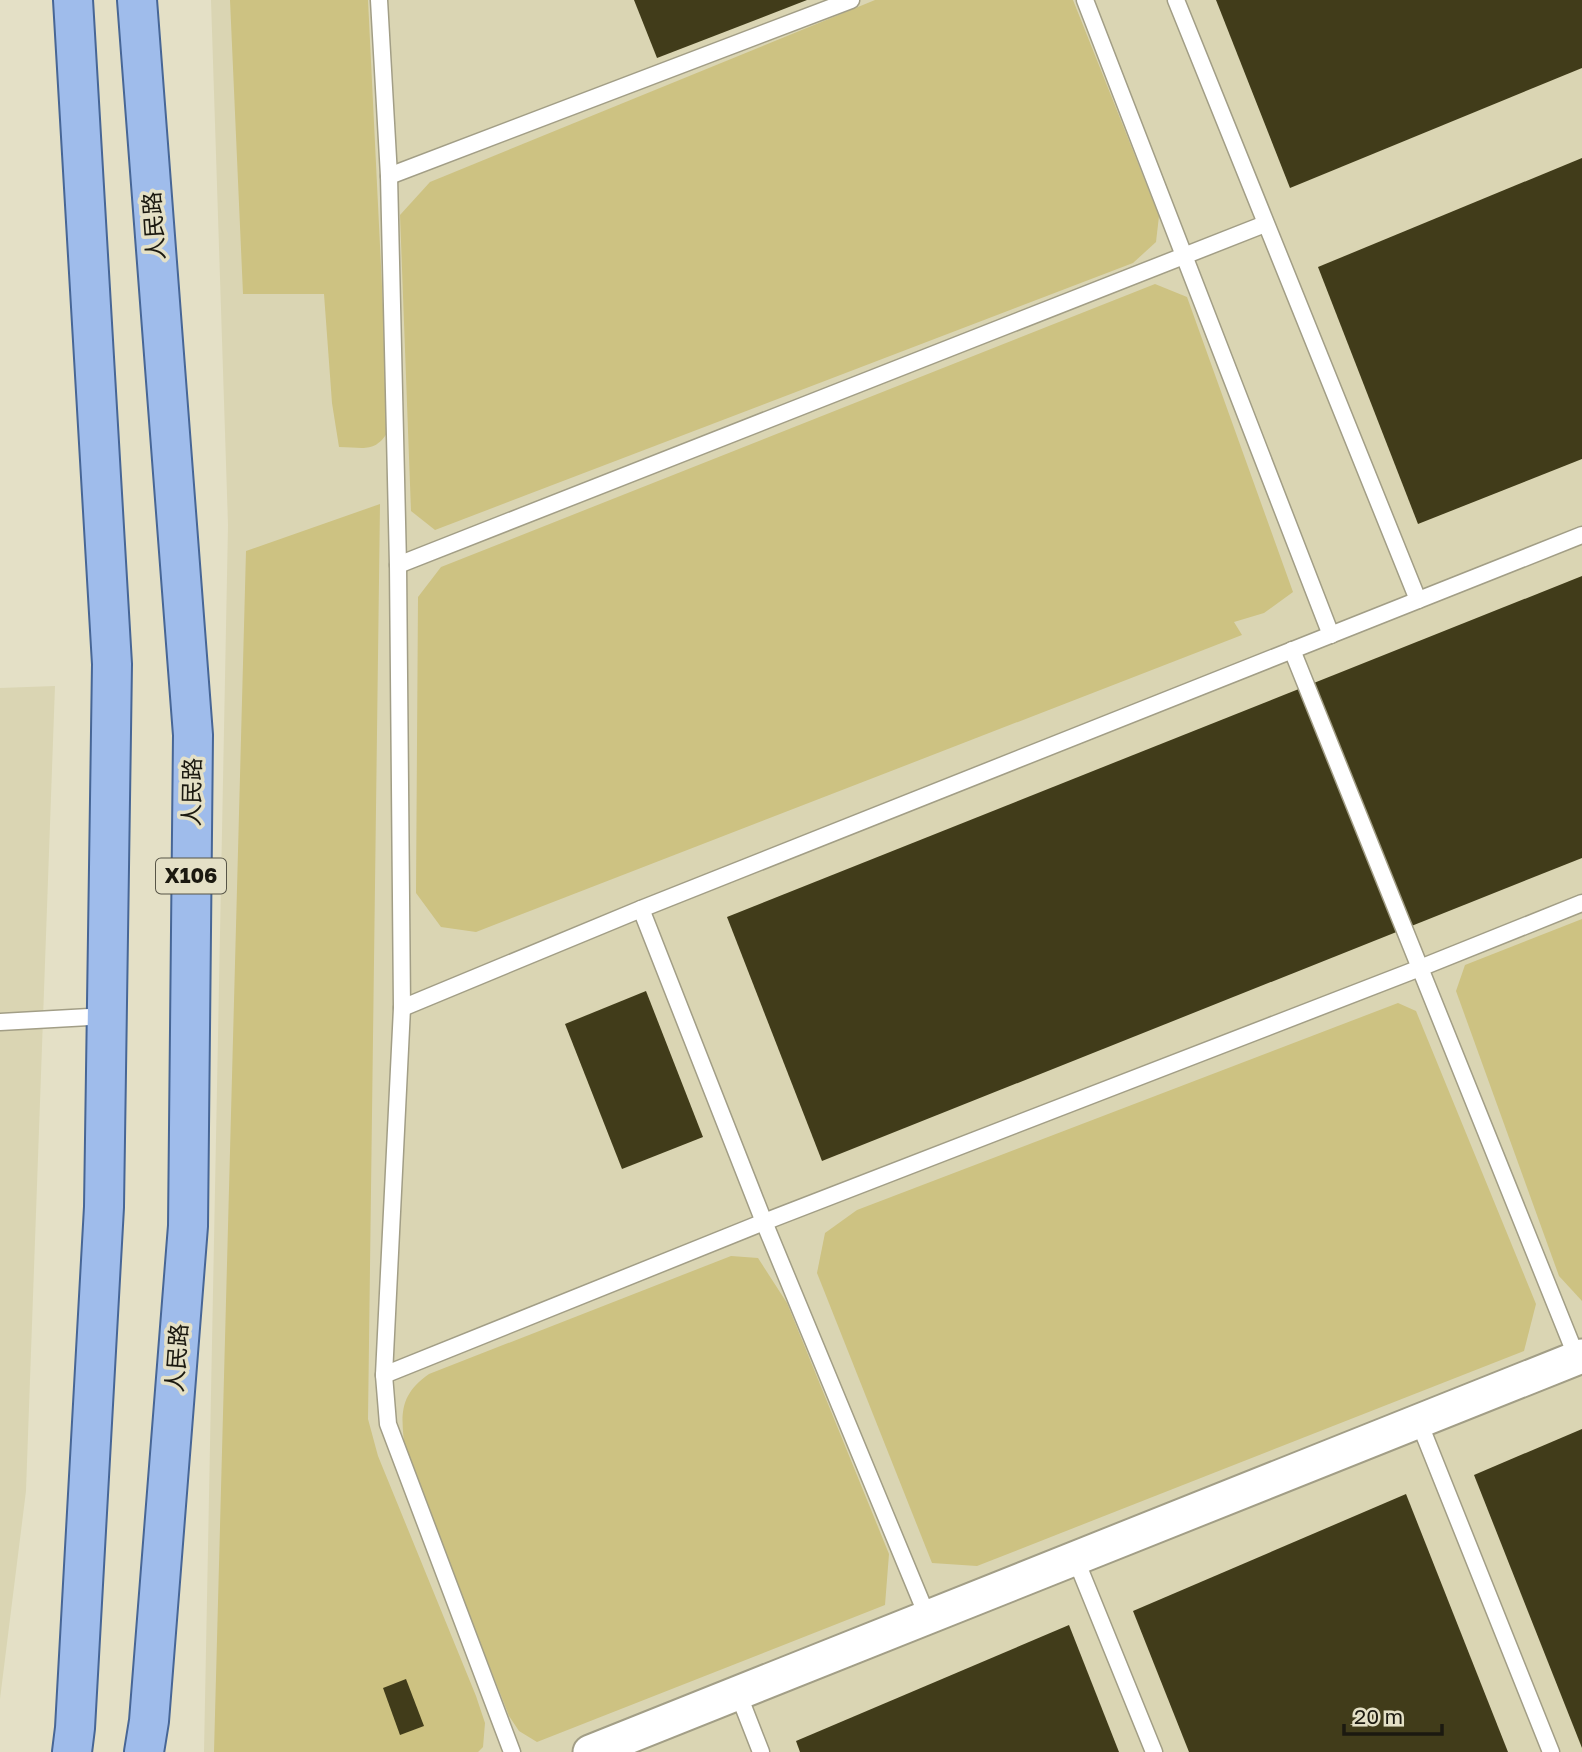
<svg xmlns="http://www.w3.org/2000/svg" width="1582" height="1752" viewBox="0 0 1582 1752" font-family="'Golos Text','Noto Sans SC',sans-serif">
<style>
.built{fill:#dad5b3}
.green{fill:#cdc282}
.building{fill:#413c1a}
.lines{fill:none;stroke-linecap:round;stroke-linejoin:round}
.lane-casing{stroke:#a29e86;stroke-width:19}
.street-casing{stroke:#a29e86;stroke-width:37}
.primary-casing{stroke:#476696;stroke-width:42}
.lane{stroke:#fff;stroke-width:16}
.street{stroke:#fff;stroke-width:33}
.primary{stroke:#9fbceb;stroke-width:38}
.labels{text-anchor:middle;stroke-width:7;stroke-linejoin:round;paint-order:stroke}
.shield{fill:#e4e0c6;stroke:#575547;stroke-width:2}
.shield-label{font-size:21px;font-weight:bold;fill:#1b1910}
.street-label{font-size:23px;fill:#1b1910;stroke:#e4e0c6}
</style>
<rect width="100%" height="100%" fill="#e4e0c6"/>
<g class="built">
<polygon points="211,0 1582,0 1582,1752 204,1752 228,525"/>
<polygon points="55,686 26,1491 0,1699 0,688"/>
</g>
<g class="green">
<path d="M230 0H368L389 430C375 454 364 447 339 447L332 403 324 294H243Z"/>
<polygon points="875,0 1073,0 1159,216 1156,242 1133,263 435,530 411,511 400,215 430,182"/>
<polygon points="1155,284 1187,297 1293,592 1264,613 1234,622 1242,635 476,932 441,927 416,893 418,597 441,567"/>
<polygon points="380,504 368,1419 378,1456 476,1696 485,1723 483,1747 478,1752 214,1752 246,551"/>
<polygon points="1582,919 1582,1301 1559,1276 1456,991 1465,965"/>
<polygon points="1398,1003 1416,1011 1536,1304 1524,1351 977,1566 932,1563 817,1273 825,1233 857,1210"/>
<path d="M731 1256 758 1258 787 1303 889 1554 885 1605 537 1742 519 1731 509 1716 405 1451C401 1415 398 1396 429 1374Z"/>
</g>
<g class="building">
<polygon points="634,0 807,0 657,58"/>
<polygon points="1216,0 1582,0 1582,68 1290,188"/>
<polygon points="1582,158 1582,459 1418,524 1318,267"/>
<polygon points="1582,576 1582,858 822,1161 727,917"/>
<polygon points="646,991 703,1137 622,1169 565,1024"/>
<polygon points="1582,1429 1582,1748 1474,1475"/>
<polygon points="1406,1494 1508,1752 1189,1752 1133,1611"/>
<polygon points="1069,1625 1119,1752 800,1752 796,1741"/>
<polygon points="406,1679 424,1726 400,1735 383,1688"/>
</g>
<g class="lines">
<defs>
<g id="lane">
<polyline points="379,0 389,176 398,565 402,1008 384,1375 388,1424 512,1752"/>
<polyline points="1085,0 1331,635"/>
<polyline points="1176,0 1418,600"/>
<polyline points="389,176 851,0"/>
<polyline points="398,565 1265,224"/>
<polyline points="1292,650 1577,1358"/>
<polyline points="641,909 764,1222 928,1618"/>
<polyline points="402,1008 641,909 1582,535"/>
<polyline points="0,1022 107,1016"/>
<polyline points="384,1375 764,1222 1420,968 1582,903"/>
<polyline points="1419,1422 1551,1752"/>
<polyline points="1076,1560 1154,1752"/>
<polyline points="738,1693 761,1752"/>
</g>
<polyline id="street" points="590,1752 1582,1356"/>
<g id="primary">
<polyline points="137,0 193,735 188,1226 149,1721 144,1752"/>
<polyline points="72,1752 75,1728 104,1207 112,664 73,0"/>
</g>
</defs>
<use href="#lane" class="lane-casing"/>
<use href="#street" class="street-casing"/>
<use href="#primary" class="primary-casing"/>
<use href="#lane" class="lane"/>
<use href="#street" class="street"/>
<use href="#primary" class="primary"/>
</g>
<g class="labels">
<rect class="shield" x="156" y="858.5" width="70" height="35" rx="5"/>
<g class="shield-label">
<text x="191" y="883">X106</text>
</g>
<g class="street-label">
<text transform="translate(154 226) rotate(-94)" y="8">人民路</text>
<text transform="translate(192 792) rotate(-89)" y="8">人民路</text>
<text transform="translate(177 1358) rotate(-86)" y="8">人民路</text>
</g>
</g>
<path d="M1344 1724v10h98v-10" fill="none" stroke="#1b1910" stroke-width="3.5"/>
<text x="1354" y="1724" font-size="21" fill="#1b1910" stroke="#e4e0c6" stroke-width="5" paint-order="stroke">20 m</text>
</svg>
